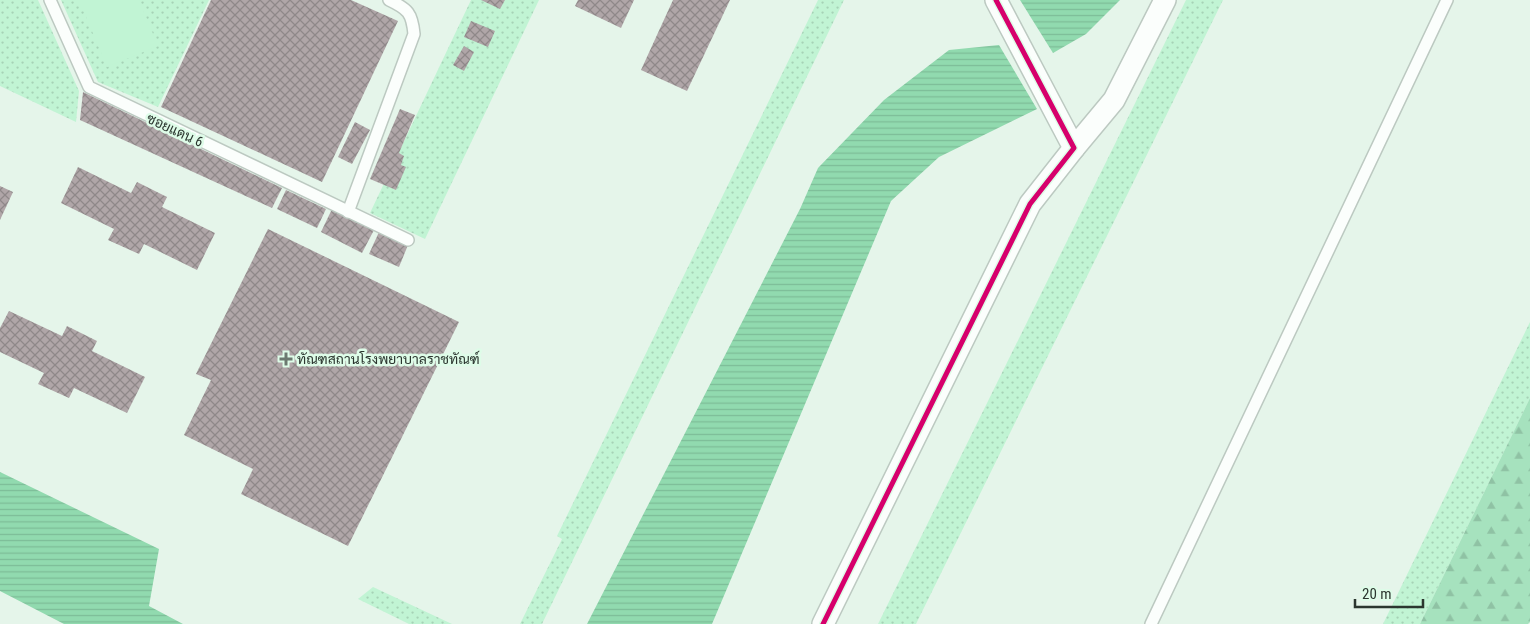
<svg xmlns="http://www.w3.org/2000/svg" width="1530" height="624" viewBox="0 0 1530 624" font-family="'Roboto Condensed',Sarabun,sans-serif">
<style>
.green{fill:url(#green-dots)}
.forest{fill:url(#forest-firs)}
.pitch{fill:#c1f4d4}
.water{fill:url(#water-rules)}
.building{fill:url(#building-cross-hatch)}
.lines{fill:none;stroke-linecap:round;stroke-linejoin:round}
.lane-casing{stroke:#bcc9c1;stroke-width:14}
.street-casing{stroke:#bcc9c1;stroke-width:24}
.lane{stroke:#fbfefc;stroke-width:11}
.street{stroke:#fbfefc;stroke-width:21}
.cycleway-casing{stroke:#defce8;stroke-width:8}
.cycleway{stroke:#d6006c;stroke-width:5}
.poi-dot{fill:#6c7970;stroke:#defce8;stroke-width:2}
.labels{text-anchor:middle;stroke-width:5;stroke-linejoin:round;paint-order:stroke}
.street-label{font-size:14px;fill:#2b362f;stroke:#defce8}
.poi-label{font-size:14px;fill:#2b362f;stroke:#defce8;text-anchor:start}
</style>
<defs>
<pattern id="green-dots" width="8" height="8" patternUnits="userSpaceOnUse" patternTransform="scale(1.25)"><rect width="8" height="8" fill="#c1f4d4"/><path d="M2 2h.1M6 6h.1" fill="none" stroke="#a6d2b6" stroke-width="1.8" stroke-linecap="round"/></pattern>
<pattern id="forest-firs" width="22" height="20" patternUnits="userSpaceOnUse" patternTransform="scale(1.25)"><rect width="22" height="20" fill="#a6e2be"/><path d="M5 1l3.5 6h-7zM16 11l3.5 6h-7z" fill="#8fc2a4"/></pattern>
<pattern id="water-rules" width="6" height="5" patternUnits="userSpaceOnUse" patternTransform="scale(1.25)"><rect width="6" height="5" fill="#91daaf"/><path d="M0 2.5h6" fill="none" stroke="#7dbc97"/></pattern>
<pattern id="building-cross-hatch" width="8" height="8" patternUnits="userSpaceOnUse" patternTransform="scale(1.25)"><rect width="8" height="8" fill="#b0a6a8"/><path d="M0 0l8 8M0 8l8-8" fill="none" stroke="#8f8889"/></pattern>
</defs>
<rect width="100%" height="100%" fill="#e5f5ea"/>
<g class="green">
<polygon points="0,0 38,0 79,91 76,122 0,86"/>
<polygon points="61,0 209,0 158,107 98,82"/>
<polygon points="471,0 539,0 425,239 370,213"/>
<polygon points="818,0 844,0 542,624 520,624 562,539 557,536"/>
<polygon points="1186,0 1223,0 916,624 878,624"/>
<polygon points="1530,322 1530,398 1420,624 1383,624"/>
<polygon points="373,587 452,624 409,624 358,599"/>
</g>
<polygon class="forest" points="1530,398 1530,622 1528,624 1420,624"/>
<polygon class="pitch" points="79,0 139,0 158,46 107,67"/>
<g class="water">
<polygon points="1020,0 1120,0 1086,34 1053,53"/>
<polygon points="999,45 1037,109 939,157 891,201 712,624 587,624 800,209 818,168 884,100 949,50"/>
<polygon points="0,472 159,549 149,606 183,624 64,624 0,591"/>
</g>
<g class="building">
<polygon points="211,0 351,0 398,21 322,182 161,107"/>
<polygon points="481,0 505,0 500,9"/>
<polygon points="578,0 634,0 621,28 575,6"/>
<polygon points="673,0 730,0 687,91 641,70"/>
<polygon points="471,21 495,31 488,47 464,37"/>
<polygon points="464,46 474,52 464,71 453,65"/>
<polygon points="83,92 282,188 272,208 80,120"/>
<polygon points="400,109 415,115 399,153 404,156 401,165 406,167 396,190 370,179"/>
<polygon points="355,122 370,130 352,164 338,157"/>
<polygon points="78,167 131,193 137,182 167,197 162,207 215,233 197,270 144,244 139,254 108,240 114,229 61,203"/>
<polygon points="0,186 13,192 0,220"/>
<polygon points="286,190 326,209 317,228 277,209"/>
<polygon points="332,209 374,230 362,253 321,232"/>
<polygon points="268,229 459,322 348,546 241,494 253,469 184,435 211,380 196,374"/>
<polygon points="379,232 408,245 399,267 369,254"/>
<polygon points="9,311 62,336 67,326 97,341 92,351 145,377 127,413 74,388 69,398 38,384 44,373 0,352 0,328"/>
</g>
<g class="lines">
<defs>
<g id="lane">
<polyline points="50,0 89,87 408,240"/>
<path d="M348 212 414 34C412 13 408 9 389 0"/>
<polyline points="1151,624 1447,0"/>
</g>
<g id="street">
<polyline points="1074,148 1114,100 1165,0"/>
<polyline points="823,624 1030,204 1074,148 996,0"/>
</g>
</defs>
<use href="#lane" class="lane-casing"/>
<use href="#street" class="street-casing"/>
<use href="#lane" class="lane"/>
<use href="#street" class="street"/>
<defs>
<polyline id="cycleway" points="823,624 1030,204 1074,148 996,0"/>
</defs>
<use href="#cycleway" class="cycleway-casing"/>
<use href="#cycleway" class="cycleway"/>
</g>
<path class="poi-dot" d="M283.5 351.5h5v5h5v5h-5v5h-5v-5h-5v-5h5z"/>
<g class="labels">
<g class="street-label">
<text transform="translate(175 130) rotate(25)" y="5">ซอยแดน 6</text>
</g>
<g class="poi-label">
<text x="297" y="364">ทัณฑสถานโรงพยาบาลราชทัณฑ์</text>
</g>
</g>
<path d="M1355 599v8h68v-8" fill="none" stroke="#2b362f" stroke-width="2.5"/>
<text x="1362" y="599" font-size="15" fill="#2b362f" stroke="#defce8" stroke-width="4" paint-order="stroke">20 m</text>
</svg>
